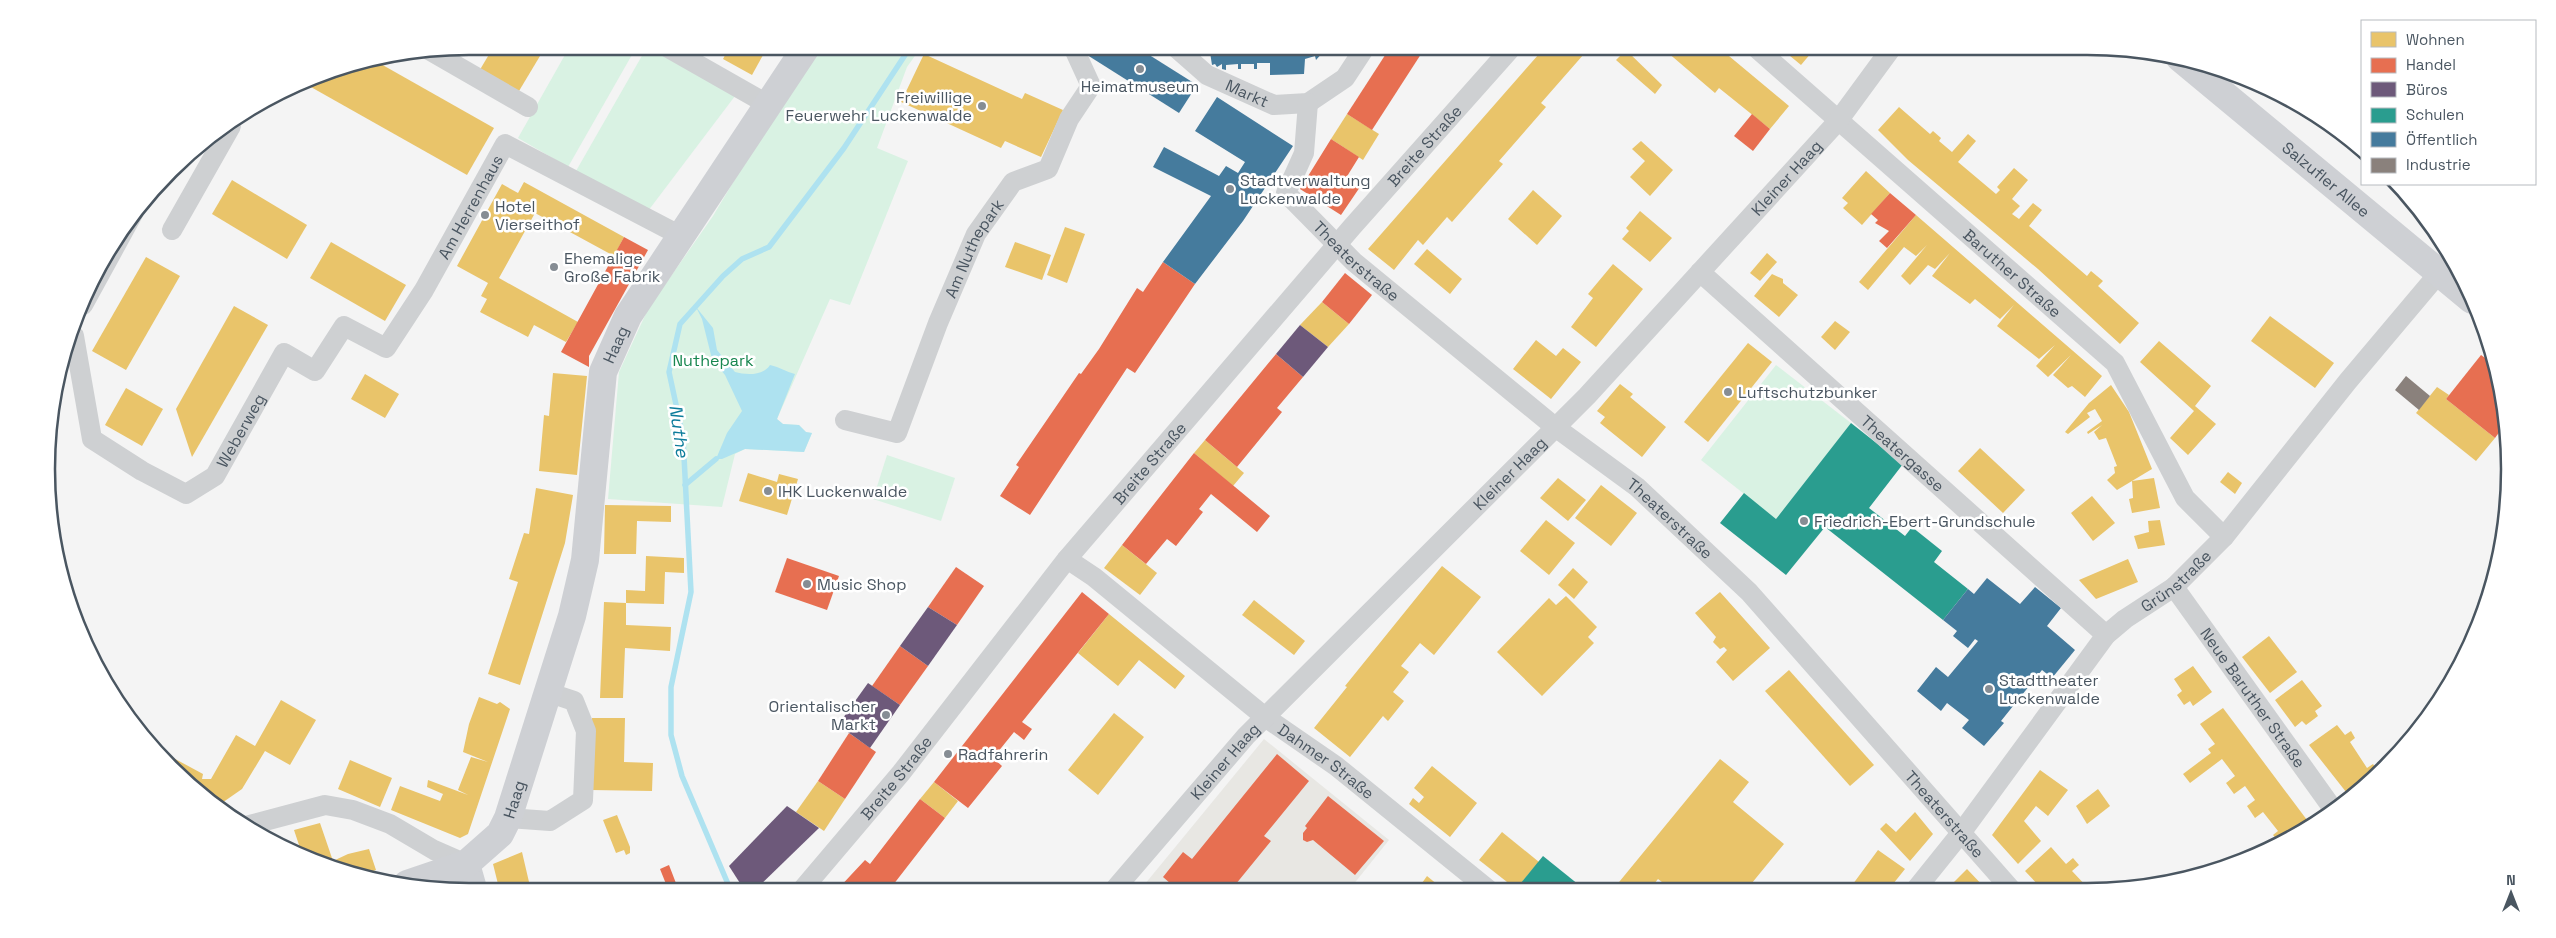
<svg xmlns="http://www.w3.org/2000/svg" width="2556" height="938" viewBox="0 0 2556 938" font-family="'Space Grotesk',sans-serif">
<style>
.commercial{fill:#e8e7e3}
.green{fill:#d9f2e3}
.water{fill:#aee2f0}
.homes{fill:#e9c46a}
.shops{fill:#e76f51}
.offices{fill:#6d597a}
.schools{fill:#2a9d8f}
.public{fill:#457b9d}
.industry{fill:#8a817c}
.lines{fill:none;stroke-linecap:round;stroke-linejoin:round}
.stream{stroke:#aee2f0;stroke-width:5.5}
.street{stroke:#ced0d2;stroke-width:20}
.secondary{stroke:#ced0d4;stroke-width:28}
.poi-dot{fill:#868d94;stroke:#fff;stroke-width:2}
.labels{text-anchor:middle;stroke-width:5;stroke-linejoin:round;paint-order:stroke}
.poi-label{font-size:16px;fill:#4a5661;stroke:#fff;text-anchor:start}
.street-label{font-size:16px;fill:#4a5661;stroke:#fff}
.park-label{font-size:16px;fill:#17864f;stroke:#fff}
.water-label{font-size:18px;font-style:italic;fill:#0c7c9b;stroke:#fff}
.rim{fill:none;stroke:#4a5661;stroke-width:2.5}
</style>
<rect width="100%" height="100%" fill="#f4f4f4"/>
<polygon class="commercial" points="1264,739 1389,840 1349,890 1140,890"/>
<g class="green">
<polygon points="570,46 637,46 568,167 518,138"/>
<polygon points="823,46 922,46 907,67 877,148 908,161 850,305 830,299 777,419 783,424 799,425 806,432 812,433 804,452 745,449 735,454 722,507 608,499 619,372 648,309 713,216 778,107"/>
<polygon points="647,47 735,96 648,211 576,171"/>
<polygon points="1776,365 1851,423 1776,519 1701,460"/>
<polygon points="887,455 955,478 941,521 873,499"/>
</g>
<path class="water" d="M696 307 713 328 717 350 735 372C746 375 763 376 770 365 780 367 786 372 795 374L777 419 783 424 799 425 806 432 812 433 804 452 745 449 722 459H716L727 433 742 411 725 375 712 359 702 319Z"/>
<g class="homes">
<polygon points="494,46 546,46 516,96 478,73"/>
<polygon points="730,46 768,46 752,75 723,59"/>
<polygon points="1416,46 1434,46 1429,54"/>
<polygon points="1482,46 1499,46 1492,55"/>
<polygon points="1546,46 1591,46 1541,103 1546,107 1499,161 1503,164 1452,222 1447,217 1423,245 1418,240 1394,270 1368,249"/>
<polygon points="1660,46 1717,46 1789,106 1770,129 1719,88 1715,93"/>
<polygon points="1778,46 1817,46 1801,65"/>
<polygon points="1626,50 1662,85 1655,94 1616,60"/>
<polygon points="924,54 1022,99 1025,93 1063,110 1041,157 1005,141 1001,148 901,102"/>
<polygon points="372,59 494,128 467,175 302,82"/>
<polygon points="1899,107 1930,134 1933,131 1941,138 1939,141 1952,152 1968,134 1976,141 1958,162 1996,194 2000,190 1997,187 2014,168 2028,180 2012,199 2020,206 2012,214 2019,219 2033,203 2042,210 2029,226 2087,276 2091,271 2103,281 2098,286 2139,323 2120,344 2038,269 1908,160 1878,130"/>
<polygon points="1347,114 1379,134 1363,160 1331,139"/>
<polygon points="1641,141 1673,170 1650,196 1630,177 1645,161 1632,149"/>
<polygon points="1866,171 1890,193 1862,225 1843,208 1848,203 1842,198"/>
<polygon points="232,180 307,225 287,259 212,214"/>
<polygon points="524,182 624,237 614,256 535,213 499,278 578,322 566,342 534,325 528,337 480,312 487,299 481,296 488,283 457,266 502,184 518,193"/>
<polygon points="1533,190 1562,216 1537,245 1508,219"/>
<polygon points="1640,211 1672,238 1650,262 1622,239 1629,231 1626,228"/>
<polygon points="1916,215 2102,376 2085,397 2072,386 2068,388 2053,375 2071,355 2048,377 2036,366 2055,345 2039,359 1997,326 2014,305 2000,319 1975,299 1970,304 1932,276 1950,253 1935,269 1928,265 1910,285 1901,276 1927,245 1916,256 1904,247 1868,290 1859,282"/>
<polygon points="1065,227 1085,234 1067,283 1047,275"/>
<polygon points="331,242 406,285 385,321 310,278"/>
<polygon points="1015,242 1051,255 1042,280 1005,267"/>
<polygon points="1427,249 1462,279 1450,294 1414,264"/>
<polygon points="1767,253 1777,262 1760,281 1750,273"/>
<polygon points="146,257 180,276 126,370 92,351"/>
<polygon points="1613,264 1643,289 1596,347 1571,327 1593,298 1588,294"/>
<polygon points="1772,274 1783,279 1783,283 1798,295 1779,317 1754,296"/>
<polygon points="1322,302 1349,324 1328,347 1300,325"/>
<polygon points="234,306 268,325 192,457 176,409"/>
<polygon points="2270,316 2334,363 2315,388 2251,341"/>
<polygon points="1835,321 1850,332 1835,350 1821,337"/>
<polygon points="1536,340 1556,356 1563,348 1581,362 1551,399 1513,369"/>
<polygon points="2159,341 2211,386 2195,406 2216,424 2188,455 2170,438 2194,411 2140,362"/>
<polygon points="1748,343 1772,362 1708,442 1684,422"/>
<polygon points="553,373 587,376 577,475 539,471 544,415 549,416"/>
<polygon points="365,374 399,394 385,418 351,399"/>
<polygon points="1620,384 1633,394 1630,397 1666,427 1642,457 1600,423 1605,417 1597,411"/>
<polygon points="2111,385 2129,412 2152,469 2132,481 2154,478 2160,508 2132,513 2129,499 2133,498 2132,481 2117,490 2107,480 2115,473 2114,467 2117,466 2106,438 2099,440 2094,432 2102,425 2088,434 2087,432 2102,421 2095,409 2087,413 2090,417 2068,434 2065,432 2089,403"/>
<polygon points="2437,387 2449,395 2446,399 2495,438 2476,461 2416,413"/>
<polygon points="126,388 163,409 142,446 105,425"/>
<polygon points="1205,440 1244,473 1233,486 1194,453"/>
<polygon points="1980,448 2025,490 2003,513 1958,471"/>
<polygon points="2228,472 2242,483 2235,494 2220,482"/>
<polygon points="748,473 777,482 779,474 798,479 787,515 739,501"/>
<polygon points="1558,478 1586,500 1568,521 1540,498"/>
<polygon points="1601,485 1637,513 1611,546 1575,518"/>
<polygon points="536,488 573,495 565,543 520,685 488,674 518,582 509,579 524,533 529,534"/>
<polygon points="2092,496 2115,523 2093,541 2071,513"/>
<polygon points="605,505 671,506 671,522 637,521 636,554 604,554"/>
<polygon points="1546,520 1575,543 1549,575 1520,551"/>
<polygon points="2160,520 2165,545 2138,549 2134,536 2149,532 2148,521"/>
<polygon points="1122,545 1157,573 1140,595 1104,568"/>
<polygon points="646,556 684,558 684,573 665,572 664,604 626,603 626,590 645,591"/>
<polygon points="2128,559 2138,582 2096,599 2079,580"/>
<polygon points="1442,566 1481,597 1434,655 1420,643 1401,666 1409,672 1393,692 1404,701 1388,721 1383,716 1350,757 1314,728 1347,687 1345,686"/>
<polygon points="1573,568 1588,582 1574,599 1558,585"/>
<polygon points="1720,592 1770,648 1733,681 1716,662 1727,650 1724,647 1720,649 1713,642 1716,637 1695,613"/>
<polygon points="1566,596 1597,627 1588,637 1594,643 1542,696 1497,652 1549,598 1556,605"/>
<polygon points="1254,600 1305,641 1294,655 1242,615"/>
<polygon points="604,602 626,603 626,625 671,627 670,651 625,648 623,698 600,698"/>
<polygon points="1109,614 1185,676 1175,689 1139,660 1118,686 1078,653"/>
<polygon points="2269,636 2297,672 2270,693 2242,657"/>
<polygon points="2193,666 2212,692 2193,706 2190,701 2184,705 2177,695 2182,691 2174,679"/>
<polygon points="1789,670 1874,765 1850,786 1765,691"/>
<polygon points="2302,680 2322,706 2315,711 2318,716 2306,725 2302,721 2295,727 2275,700"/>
<polygon points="479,697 497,704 500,702 510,709 468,834 460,838 391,810 400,786 440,801 443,794 427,787 428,780 468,795 458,790 471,757 488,762 463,752 469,724"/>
<polygon points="281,700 316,720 290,765 265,751 242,789 219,805 215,805 170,768 153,747 203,774 202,779 211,779 236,735 255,746"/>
<polygon points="2223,708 2310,824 2284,841 2280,843 2273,835 2278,831 2263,812 2255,818 2247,806 2255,800 2245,786 2234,794 2226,783 2235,776 2222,759 2190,783 2183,774 2211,753 2208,749 2215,744 2200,724"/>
<polygon points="1114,713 1144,737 1098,795 1068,770"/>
<polygon points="592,718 625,718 624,762 653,763 652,791 591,790"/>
<polygon points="2337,725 2345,735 2351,731 2355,738 2350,742 2367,768 2373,764 2378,771 2369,783 2350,797 2309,745"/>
<polygon points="1720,759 1749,782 1733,802 1784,844 1747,889 1671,889 1658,879 1650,889 1618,889 1615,887"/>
<polygon points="350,760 392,778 380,807 338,789"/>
<polygon points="1432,766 1477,803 1450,837 1409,804 1413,798 1419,803 1424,797 1414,788"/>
<polygon points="2040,770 2068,790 2048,816 2036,806 2024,821 2041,841 2018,864 1992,835"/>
<polygon points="818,781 845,799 824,831 796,812"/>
<polygon points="934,782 958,801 945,818 920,799"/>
<polygon points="2098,789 2110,806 2087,824 2076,806"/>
<polygon points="1915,812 1933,834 1910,861 1880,829 1886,823 1896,832"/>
<polygon points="617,815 630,847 630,853 626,855 624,850 616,853 603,820"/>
<polygon points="320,823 333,861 348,854 369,849 376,870 357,876 301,851 294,830"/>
<polygon points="1502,832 1539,862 1516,889 1479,860"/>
<polygon points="2051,847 2066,864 2073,858 2079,865 2072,871 2088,888 2041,888 2025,871"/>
<polygon points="1878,850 1905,869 1889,889 1845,889 1847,886 1850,888"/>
<polygon points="522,852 529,882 515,886 517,892 500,892 493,864"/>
<polygon points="1967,869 1985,888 1947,889"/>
<polygon points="1427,876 1444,890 1417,890"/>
</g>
<g class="shops">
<polygon points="1391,46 1416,46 1423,51 1372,130 1347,114"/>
<polygon points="1752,114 1770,129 1753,151 1734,136"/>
<polygon points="1331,139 1359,157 1346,178 1360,187 1341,215 1300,189"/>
<polygon points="1890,193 1916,215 1887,248 1879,241 1889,231 1875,223 1878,220 1871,214"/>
<polygon points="624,237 648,250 589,356 589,367 561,352"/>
<polygon points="1163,262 1195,284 1135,373 1127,368 1030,515 1000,496 1019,467 1016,465 1079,373 1081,374 1099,349 1137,288 1143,292"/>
<polygon points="1345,273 1372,295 1349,324 1322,302"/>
<polygon points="1276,354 1303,377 1277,408 1282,412 1237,467 1205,440"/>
<polygon points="2481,355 2495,365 2506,414 2506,423 2495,438 2446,399"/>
<polygon points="1194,453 1270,516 1257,532 1211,494 1199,509 1203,512 1176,546 1167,539 1146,564 1122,545"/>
<polygon points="787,558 839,576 827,610 775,592"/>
<polygon points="956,567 984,586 957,625 928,607"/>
<polygon points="1082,592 1109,614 1022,722 1032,729 1024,740 1014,732 993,758 1002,766 968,808 934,782"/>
<polygon points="900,646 928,666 900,705 872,686"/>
<polygon points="849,733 876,752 845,799 818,781"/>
<polygon points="1277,754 1309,781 1264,836 1271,841 1231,890 1166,890 1171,884 1163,877 1183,852 1192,859"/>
<polygon points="1328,796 1384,841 1355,875 1313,840 1307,842 1303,840 1303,833 1307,828 1305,826"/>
<polygon points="920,799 945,818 893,885 899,891 836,891 865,860 870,864"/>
<polygon points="669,865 679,891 662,891 668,889 660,869"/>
</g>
<g class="offices">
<polygon points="1300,325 1328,347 1303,377 1276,354"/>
<polygon points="928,607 957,625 928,666 900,646"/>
<polygon points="868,683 900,705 870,748 838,725"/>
<polygon points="787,806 819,828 754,891 745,891 729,866"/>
</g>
<g class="schools">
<polygon points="1851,423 1903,464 1869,508 1905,536 1912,527 1942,551 1934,562 1968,589 1943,620 1825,527 1786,575 1720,523 1744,493 1776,519"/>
<polygon points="1543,856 1584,889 1516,889"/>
</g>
<g class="public">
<polygon points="1088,46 1135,46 1197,85 1179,113 1084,53"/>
<polygon points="1209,46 1327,46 1330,48 1328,53 1324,51 1316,60 1315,56 1305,59 1304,74 1270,75 1270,63 1257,63 1257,69 1254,69 1254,64 1241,64 1241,69 1238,69 1238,64 1226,65 1226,70 1222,69 1222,64 1217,67 1215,64 1212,65"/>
<polygon points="1217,97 1293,146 1243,221 1195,284 1163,262 1211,196 1153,167 1164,147 1219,176 1226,166 1238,173 1245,162 1195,131"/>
<polygon points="1987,578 2020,604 2035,587 2061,608 2047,626 2075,650 2052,678 2042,670 2001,721 2004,723 1984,746 1962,728 1969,720 1947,703 1941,711 1917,691 1936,667 1948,677 1978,641 1975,639 1968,648 1953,636 1957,631 1943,620 1968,589 1974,594"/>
</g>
<polygon class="industry" points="2406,376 2430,396 2419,410 2395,390"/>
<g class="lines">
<g class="stream">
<polyline points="685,485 716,459"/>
<polyline points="731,891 682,776 671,735 671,687 691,592 683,437 669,372 680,324 723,276 742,259 769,247 844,148 911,46"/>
</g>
<g class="street">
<polyline points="665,46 767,104"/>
<path id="s1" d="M1174 46 1207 75 1274 105 1308 103 1345 78 1366 46"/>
<path id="s2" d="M1754 46 2115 363 2185 498 2224 537"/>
<polyline points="429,50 528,107"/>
<path id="s3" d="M1308 103 1304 153 1286 193 1354 262 1555 427 1637 487 1749 592 2010 888"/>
<polyline points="172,230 231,126"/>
<path id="s4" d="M1700 272 2106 635"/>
<polyline points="83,305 135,210"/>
<path id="s5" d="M74 336 92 439 142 471 186 494 215 476 284 353 315 371 344 326 386 348 424 290 505 144 683 237"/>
<path id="s6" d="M845 420 897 433 938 323 976 234 1013 182 1048 169 1069 119 1091 86 1074 49 1075 46"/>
<path id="s7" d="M1067 559 1094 577 1265 717 1336 766 1489 890"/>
<path id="s8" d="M2174 587 2333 809"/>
<polyline points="508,818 550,821 583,800 586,731 574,701 547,692"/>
<polyline points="246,826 325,805 353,810 390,824 434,850 466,864"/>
<path id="s9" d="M1916 889 1961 833 2106 635 2125 619 2174 587 2224 537 2348 381 2439 273 2454 259"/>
<path id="s10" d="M1114 890 1246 736 1587 396 1838 121 1893 46"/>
<path id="s11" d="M801 891 901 773 1067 559 1352 227 1513 46"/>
</g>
<g class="secondary">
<path id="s12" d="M2180 58 2472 300"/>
<polyline points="466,864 474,892"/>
<path id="s13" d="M407 884 466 864 500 834 508 818 572 616 585 560 603 372 628 316 807 46"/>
</g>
</g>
<g class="poi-dot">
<circle cx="1140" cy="69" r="5"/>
<circle cx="982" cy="106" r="5"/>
<circle cx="1230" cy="189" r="5"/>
<circle cx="485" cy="215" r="5"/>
<circle cx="554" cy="267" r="5"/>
<circle cx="1728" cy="392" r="5"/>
<circle cx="768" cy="491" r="5"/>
<circle cx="1804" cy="521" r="5"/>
<circle cx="807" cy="584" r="5"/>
<circle cx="1989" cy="689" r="5"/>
<circle cx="886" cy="715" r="5"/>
<circle cx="948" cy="754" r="5"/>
</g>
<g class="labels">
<g class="poi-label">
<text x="1140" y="92" text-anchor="middle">Heimatmuseum</text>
<text x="972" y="103" text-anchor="end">Freiwillige<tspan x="972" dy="18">Feuerwehr Luckenwalde</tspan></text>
<text x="1240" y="186">Stadtverwaltung<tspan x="1240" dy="18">Luckenwalde</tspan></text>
<text x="495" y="212">Hotel<tspan x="495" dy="18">Vierseithof</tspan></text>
<text x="564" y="264">Ehemalige<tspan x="564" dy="18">Große Fabrik</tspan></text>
<text x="1738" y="398">Luftschutzbunker</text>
<text x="778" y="497">IHK Luckenwalde</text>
<text x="1814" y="527">Friedrich-Ebert-Grundschule</text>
<text x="817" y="590">Music Shop</text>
<text x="1999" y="686">Stadttheater<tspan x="1999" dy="18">Luckenwalde</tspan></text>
<text x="876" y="712" text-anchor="end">Orientalischer<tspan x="876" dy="18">Markt</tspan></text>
<text x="958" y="760">Radfahrerin</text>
</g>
<g class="street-label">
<text dy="6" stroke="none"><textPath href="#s1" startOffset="88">Markt</textPath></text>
<text dy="6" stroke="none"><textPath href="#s11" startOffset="972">Breite Straße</textPath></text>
<text dy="6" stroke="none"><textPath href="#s10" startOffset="980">Kleiner Haag</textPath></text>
<text dy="6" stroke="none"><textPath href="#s12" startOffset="190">Salzufler Allee</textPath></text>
<text dy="6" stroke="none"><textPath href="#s5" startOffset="690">Am Herrenhaus</textPath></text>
<text dy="6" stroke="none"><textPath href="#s6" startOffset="254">Am Nuthepark</textPath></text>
<text dy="6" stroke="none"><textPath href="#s3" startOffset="192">Theaterstraße</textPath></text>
<text dy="6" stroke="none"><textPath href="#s2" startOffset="344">Baruther Straße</textPath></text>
<text dy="6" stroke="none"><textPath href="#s13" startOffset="614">Haag</textPath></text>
<text dy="6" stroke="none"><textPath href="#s5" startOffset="300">Weberweg</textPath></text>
<text dy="6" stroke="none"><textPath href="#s4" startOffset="272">Theatergasse</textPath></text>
<text dy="6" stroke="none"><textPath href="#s11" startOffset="552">Breite Straße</textPath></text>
<text dy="6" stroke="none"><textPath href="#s10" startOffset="575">Kleiner Haag</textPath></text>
<text dy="6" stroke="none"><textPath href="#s3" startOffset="598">Theaterstraße</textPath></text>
<text dy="6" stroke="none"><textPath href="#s9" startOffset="406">Grünstraße</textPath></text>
<text dy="6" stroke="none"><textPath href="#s8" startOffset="136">Neue Baruther Straße</textPath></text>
<text dy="6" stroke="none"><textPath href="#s7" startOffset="329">Dahmer Straße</textPath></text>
<text dy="6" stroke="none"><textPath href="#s10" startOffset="170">Kleiner Haag</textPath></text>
<text dy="6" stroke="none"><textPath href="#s11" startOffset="148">Breite Straße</textPath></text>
<text dy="6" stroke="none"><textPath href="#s13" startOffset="145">Haag</textPath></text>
<text dy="6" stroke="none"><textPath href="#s3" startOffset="1002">Theaterstraße</textPath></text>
</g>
<g class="park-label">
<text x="713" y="366">Nuthepark</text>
</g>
<g class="water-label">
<text transform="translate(679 431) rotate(82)" y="6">Nuthe</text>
</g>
</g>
<path d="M0 0H2556V938H0ZM469 55H2087A414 414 0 0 1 2501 469V469A414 414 0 0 1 2087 883H469A414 414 0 0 1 55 469V469A414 414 0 0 1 469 55Z" fill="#fff" fill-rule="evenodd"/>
<path class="rim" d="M469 55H2087A414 414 0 0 1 2501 469V469A414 414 0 0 1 2087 883H469A414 414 0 0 1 55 469V469A414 414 0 0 1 469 55Z"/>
<rect x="2361" y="20" width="175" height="165" fill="#ffffff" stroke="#b7bbc0"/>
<rect x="2371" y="32" width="25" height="15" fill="#e9c46a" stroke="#b7bbc0"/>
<text x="2406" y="45" font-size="15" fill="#4a5661">Wohnen</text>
<rect x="2371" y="58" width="25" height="15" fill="#e76f51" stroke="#b7bbc0"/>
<text x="2406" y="70" font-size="15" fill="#4a5661">Handel</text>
<rect x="2371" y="82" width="25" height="15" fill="#6d597a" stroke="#b7bbc0"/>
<text x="2406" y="95" font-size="15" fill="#4a5661">Büros</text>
<rect x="2371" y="108" width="25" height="15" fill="#2a9d8f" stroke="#b7bbc0"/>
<text x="2406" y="120" font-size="15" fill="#4a5661">Schulen</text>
<rect x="2371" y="132" width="25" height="15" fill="#457b9d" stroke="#b7bbc0"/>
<text x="2406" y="145" font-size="15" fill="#4a5661">Öffentlich</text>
<rect x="2371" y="158" width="25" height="15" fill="#8a817c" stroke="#b7bbc0"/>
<text x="2406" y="170" font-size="15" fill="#4a5661">Industrie</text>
<g transform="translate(2511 893)" stroke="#ffffff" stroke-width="4" paint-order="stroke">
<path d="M0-4L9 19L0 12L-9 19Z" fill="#4a5661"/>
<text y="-8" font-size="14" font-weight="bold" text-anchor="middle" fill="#4a5661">N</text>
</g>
</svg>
